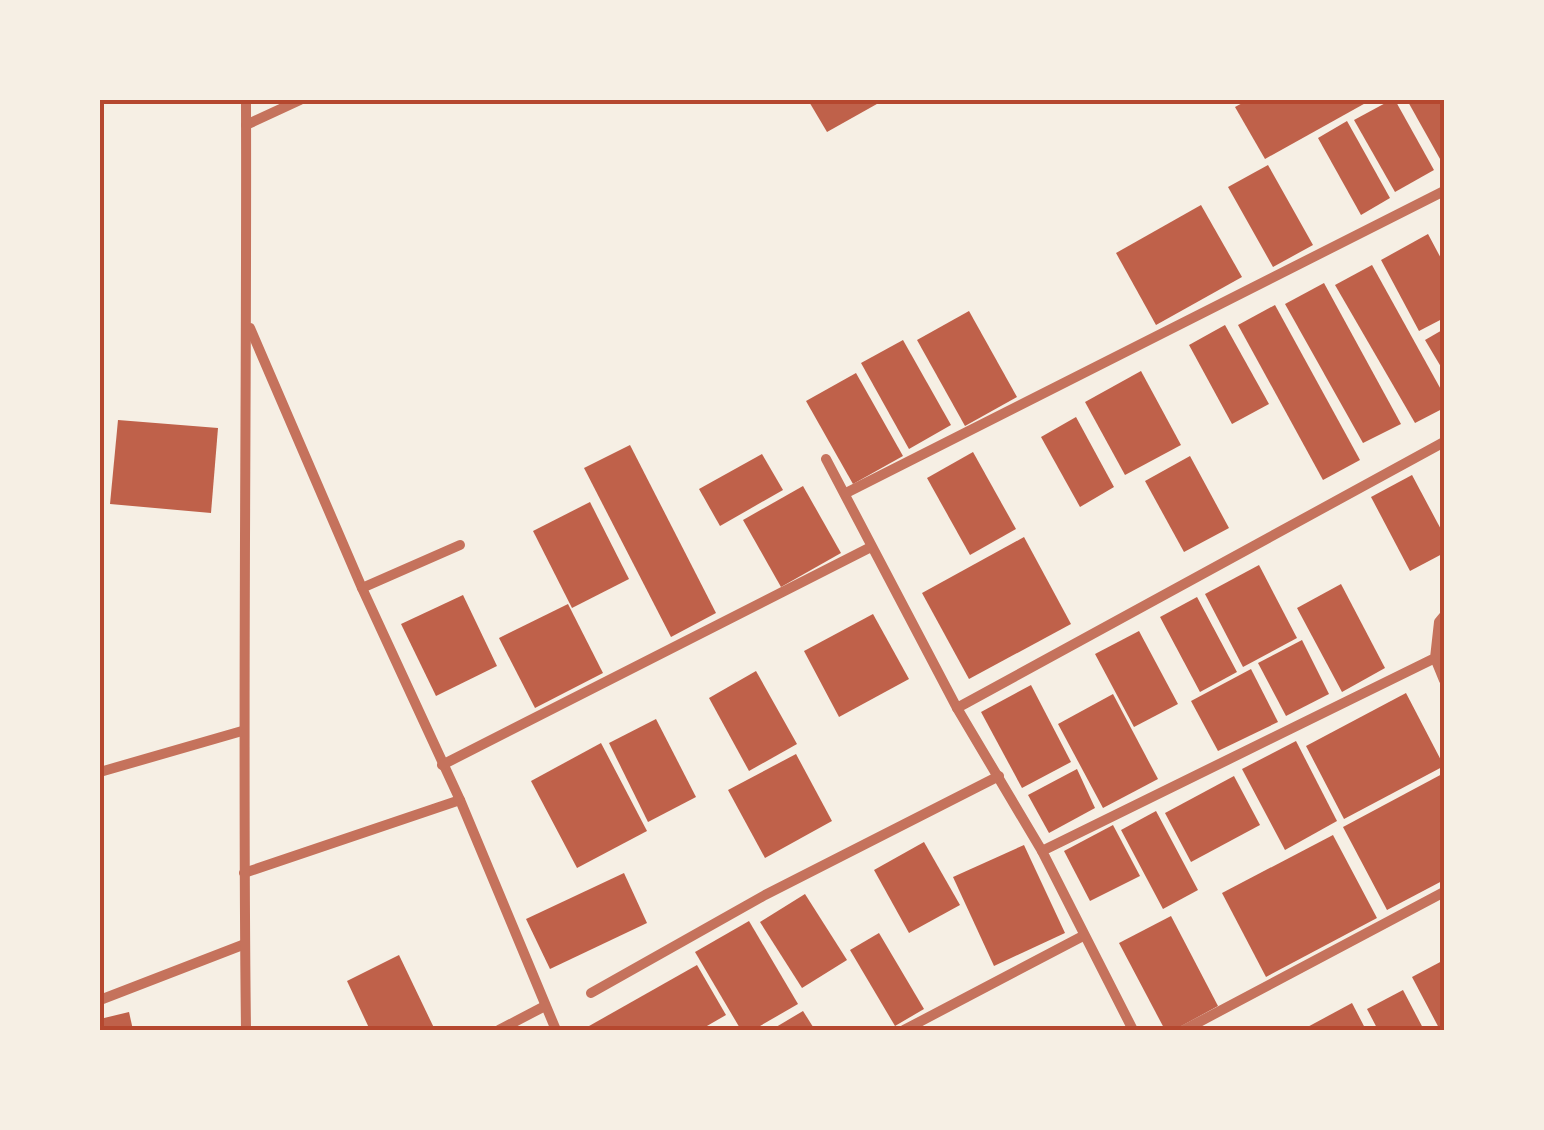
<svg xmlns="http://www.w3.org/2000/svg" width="1544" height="1130" viewBox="0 0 1544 1130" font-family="'Open Sans',sans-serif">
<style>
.building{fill:#bf614a}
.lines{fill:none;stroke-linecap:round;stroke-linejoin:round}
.minor{stroke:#c5725c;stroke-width:10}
.neatline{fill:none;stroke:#b5482f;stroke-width:4}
</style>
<rect width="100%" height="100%" fill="#f6efe4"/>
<g class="building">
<polygon points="808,100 884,100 827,132"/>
<polygon points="1248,100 1371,100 1265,159 1235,107"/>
<polygon points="1391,100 1395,100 1434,170 1395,192 1354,120"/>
<polygon points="1407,100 1444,100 1444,166"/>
<polygon points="1347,121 1390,198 1361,215 1318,138"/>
<polygon points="1268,165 1313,245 1273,267 1228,187"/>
<polygon points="1201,205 1242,277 1156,325 1116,253"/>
<polygon points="1428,234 1444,264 1444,318 1419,331 1381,260"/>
<polygon points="1372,265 1444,395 1444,408 1415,423 1335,285"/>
<polygon points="1324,283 1401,424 1363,443 1285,304"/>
<polygon points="1275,305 1360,460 1323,480 1238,325"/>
<polygon points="969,311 1017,397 965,426 917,340"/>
<polygon points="1225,325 1269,404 1232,424 1189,345"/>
<polygon points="1444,329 1444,372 1425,340"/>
<polygon points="903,340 951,425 909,449 861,363"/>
<polygon points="1141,371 1181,445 1125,475 1085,402"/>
<polygon points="856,373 903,456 853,484 806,401"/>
<polygon points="1076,417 1114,487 1080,507 1041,437"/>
<polygon points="118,420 218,428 211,513 110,504"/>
<polygon points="630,445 716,613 671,637 584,468"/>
<polygon points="973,452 1016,529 970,555 927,478"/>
<polygon points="762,454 783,490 720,526 699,489"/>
<polygon points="1190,456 1229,528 1184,552 1145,481"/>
<polygon points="1412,475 1444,535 1444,553 1410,571 1371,497"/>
<polygon points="803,486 841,553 781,587 743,520"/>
<polygon points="590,502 629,579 572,608 533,531"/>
<polygon points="1024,537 1071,624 969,679 922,593"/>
<polygon points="1259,565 1297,638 1243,667 1205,594"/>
<polygon points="1341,584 1385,668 1342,692 1297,608"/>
<polygon points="463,595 497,666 436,696 401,624"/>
<polygon points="1197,597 1237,672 1200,692 1160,617"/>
<polygon points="568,604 603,673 535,708 499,638"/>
<polygon points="873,614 909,679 839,717 804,651"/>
<polygon points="1139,631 1178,704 1134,727 1095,654"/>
<polygon points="1302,640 1329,694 1286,716 1258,663"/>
<polygon points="1251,669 1278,722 1218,751 1191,701"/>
<polygon points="756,671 797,744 749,771 709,698"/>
<polygon points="1031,685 1071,762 1022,788 981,712"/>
<polygon points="1406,693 1444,766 1344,819 1306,746"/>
<polygon points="1113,694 1158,779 1103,808 1058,724"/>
<polygon points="656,719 696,797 648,822 609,743"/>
<polygon points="1296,741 1337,821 1285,850 1242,769"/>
<polygon points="601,743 647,831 577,868 531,781"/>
<polygon points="796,754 832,821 765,858 728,790"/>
<polygon points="1077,769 1095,808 1049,833 1028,795"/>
<polygon points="1444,773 1444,880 1387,910 1343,827"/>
<polygon points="1234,776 1260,825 1191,862 1165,813"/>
<polygon points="1156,811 1198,890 1163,909 1121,830"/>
<polygon points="1113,825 1140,876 1090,901 1064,851"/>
<polygon points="1333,835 1377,918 1266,977 1222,893"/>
<polygon points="924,842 960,905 909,933 874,870"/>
<polygon points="1024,845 1065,933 994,966 953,877"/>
<polygon points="624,873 647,923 550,969 526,919"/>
<polygon points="805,894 847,960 802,988 760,922"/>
<polygon points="1171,916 1218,1006 1174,1030 1165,1030 1119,943"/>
<polygon points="749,921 798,1004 753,1030 741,1030 695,952"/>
<polygon points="879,933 924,1009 895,1026 850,950"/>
<polygon points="399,955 435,1030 370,1030 347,981"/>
<polygon points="1444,960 1444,1030 1440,1030 1412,977"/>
<polygon points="697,965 726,1015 700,1030 582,1030"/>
<polygon points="1403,990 1424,1030 1378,1030 1367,1009"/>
<polygon points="1352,1003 1366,1030 1302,1030"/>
<polygon points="803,1011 815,1030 771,1030"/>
<polygon points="129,1012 133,1030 100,1030 100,1019"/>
</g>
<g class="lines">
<g class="minor">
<polyline points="246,125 300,100"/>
<polyline points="250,328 362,588 460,800 556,1030"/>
<polyline points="826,459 957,708 1042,851"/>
<polyline points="846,493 1444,191"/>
<polyline points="362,588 460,545"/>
<polyline points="1435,658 1444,680"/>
<polyline points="957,708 1444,442"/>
<polyline points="442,765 871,547"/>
<polyline points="100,772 242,731"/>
<polyline points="244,873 460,800"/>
<polyline points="591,993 765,895 999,776"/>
<polyline points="100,1000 245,944"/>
<path d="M246 1030C242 720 247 410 246 100"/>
<polyline points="499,1030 545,1006"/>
<polyline points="904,1030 1083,936"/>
<polyline points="1133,1030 1042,851 1435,658 1439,622 1444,616"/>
<polyline points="1184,1030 1444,892"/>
</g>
</g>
<rect width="1544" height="1130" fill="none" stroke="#f6efe4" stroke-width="205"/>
<rect x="102" y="102" width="1340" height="926" class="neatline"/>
</svg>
